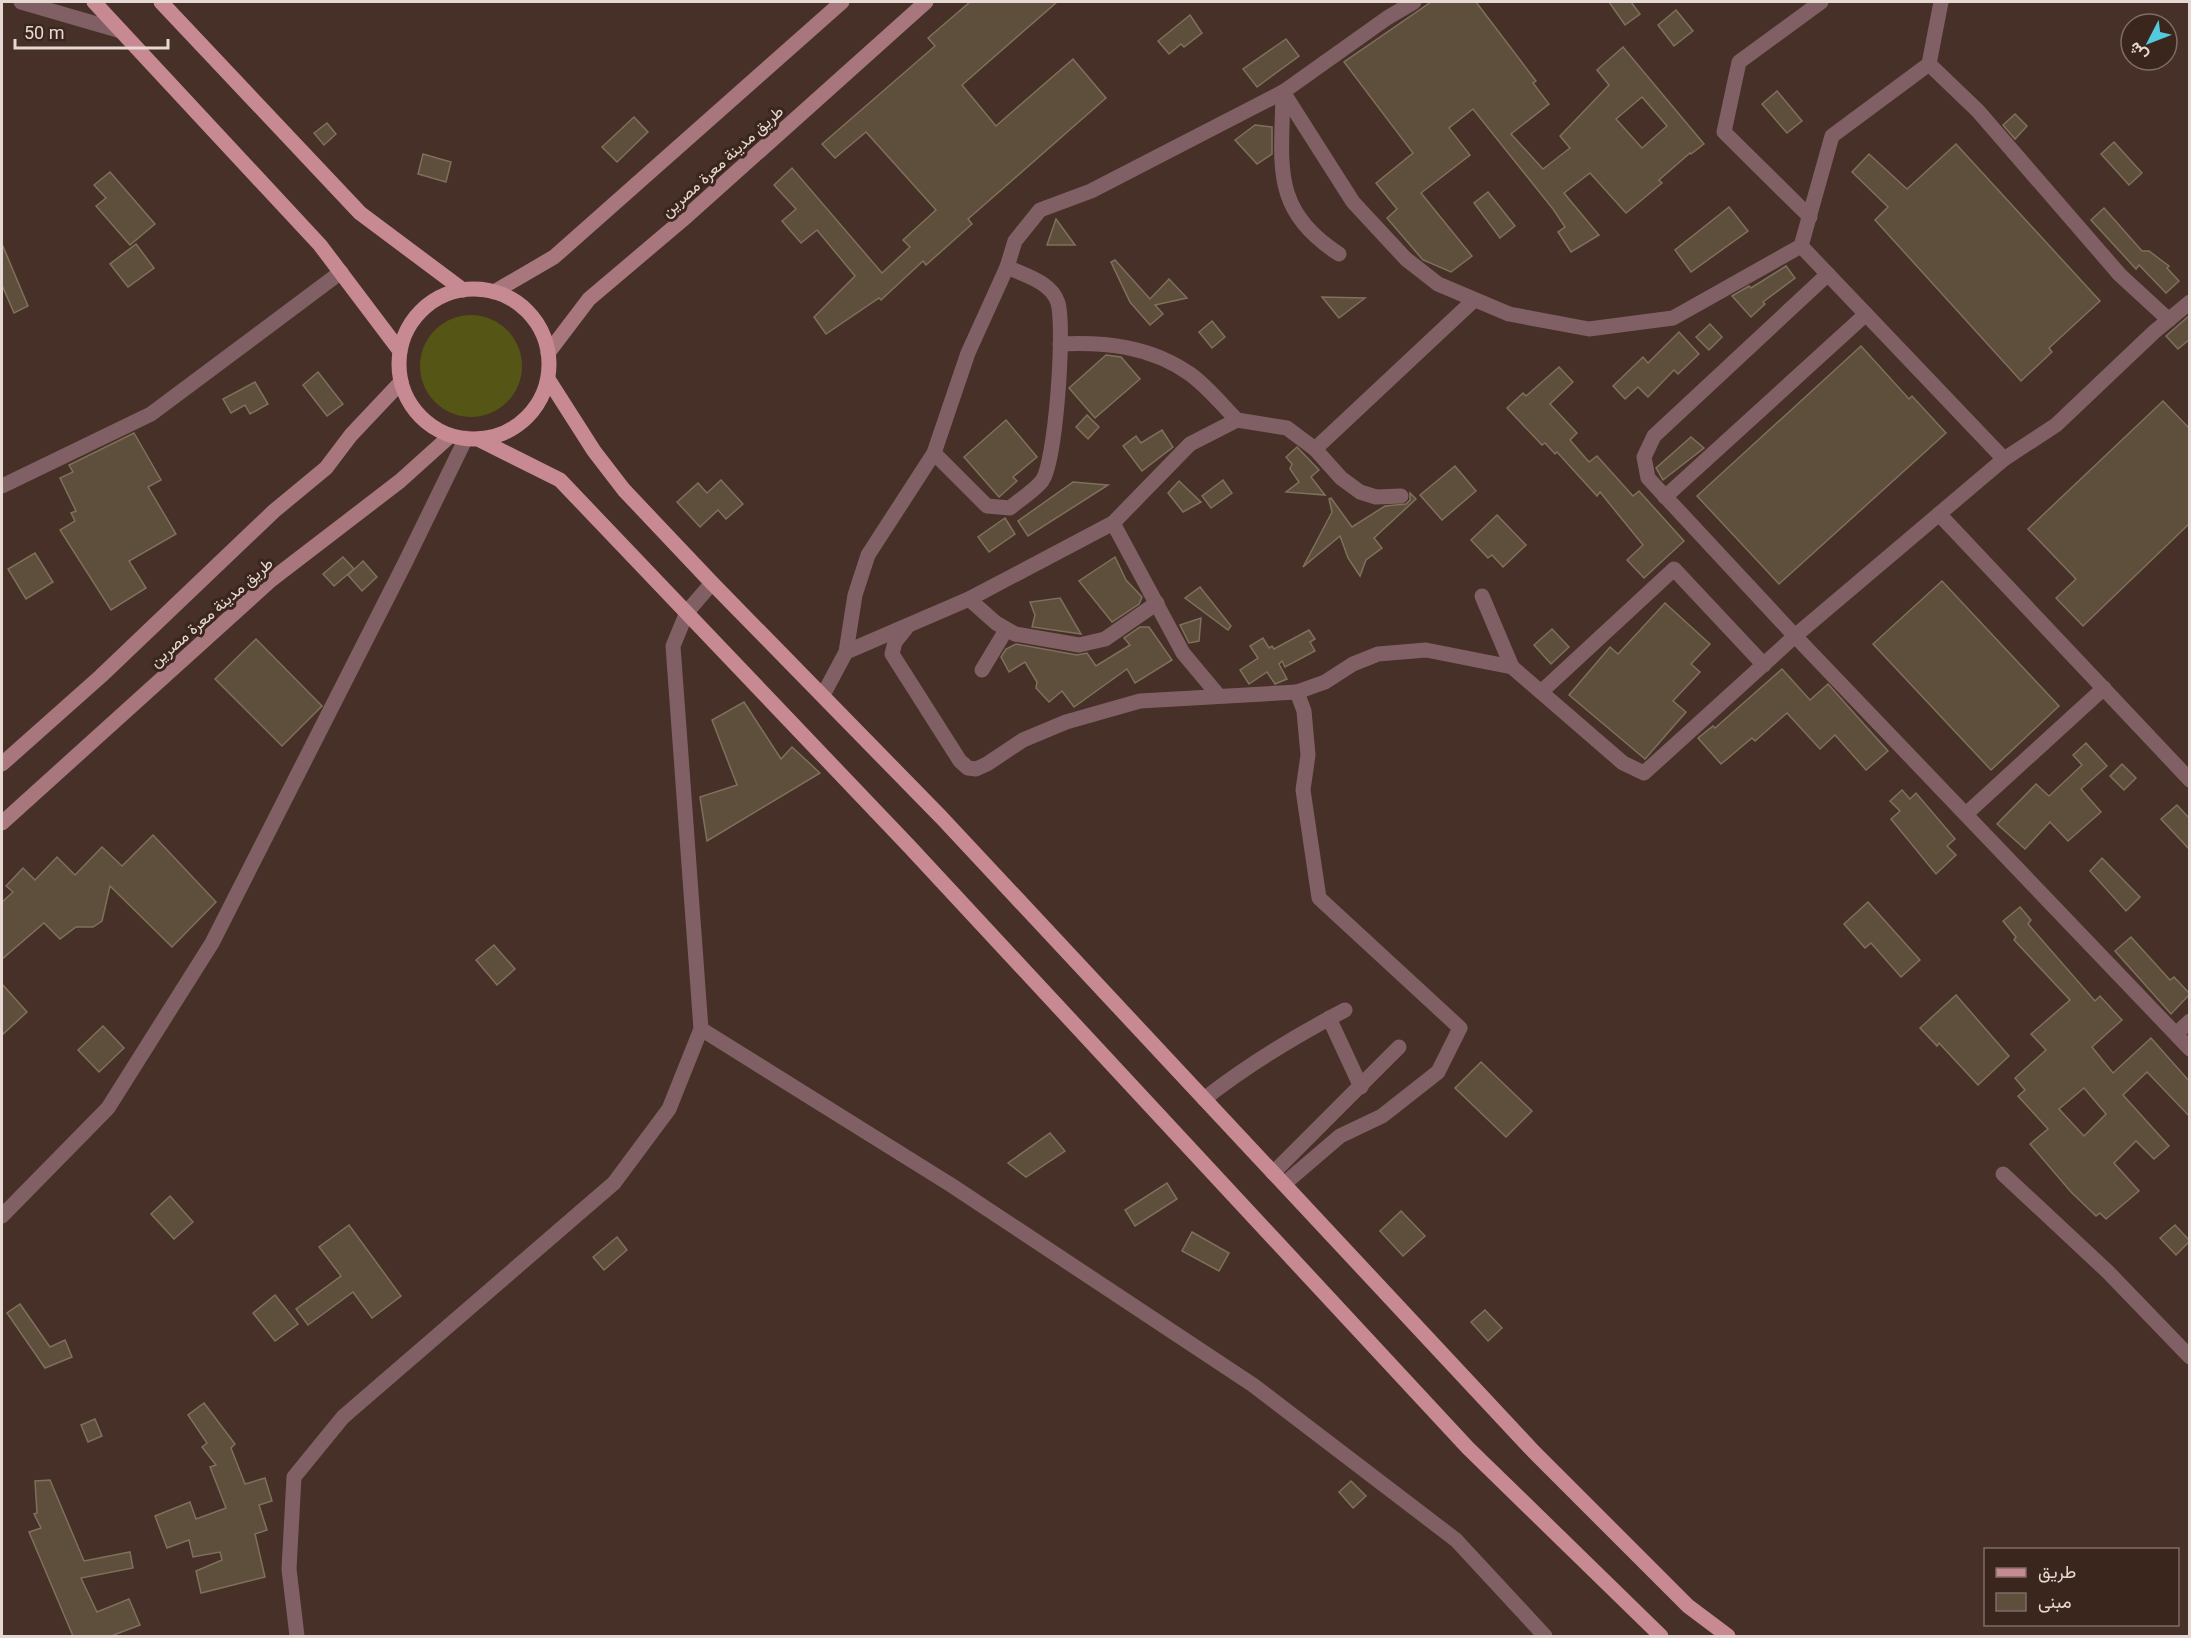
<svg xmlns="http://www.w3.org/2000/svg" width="2191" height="1638" viewBox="0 0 2191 1638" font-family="Roboto,Vazirmatn,sans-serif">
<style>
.green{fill:#555515}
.building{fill:#5e4f3c;stroke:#7f705c;stroke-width:1.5;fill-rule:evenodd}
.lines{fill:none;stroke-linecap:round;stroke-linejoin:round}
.minor{stroke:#806065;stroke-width:15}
.tertiary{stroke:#806065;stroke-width:15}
.secondary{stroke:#a8777e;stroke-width:15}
.primary{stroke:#c78992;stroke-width:15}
.labels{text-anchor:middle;stroke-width:6;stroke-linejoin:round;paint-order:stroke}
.street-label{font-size:16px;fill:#e6d8d2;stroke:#3b261d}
</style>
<rect width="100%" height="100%" fill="#463027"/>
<circle class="green" cx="471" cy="366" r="51"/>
<g class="building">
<polygon points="970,2 1057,2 962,85 996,126 1073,59 1106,98 968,219 972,224 926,265 923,261 881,300 879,298 826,334 814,317 855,276 817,230 801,243 782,221 796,209 774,185 792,168 882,273 910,247 903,240 936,210 866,132 835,158 822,144 935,46 928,38"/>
<path d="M1431 2H1476L1536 81 1533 83 1549 104 1511 134 1543 169 1570 148 1560 136 1609 85 1597 70 1623 47 1704 144 1691 154 1690 153 1659 180 1662 183 1626 213 1590 173 1564 193 1599 235 1571 252 1558 232 1565 227 1553 209 1473 109 1449 128 1470 155 1421 193 1472 256 1451 272 1423 260 1387 218 1397 209 1376 183 1413 153 1344 62ZM1642 97 1667 126 1642 148 1616 119Z"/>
<polygon points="1609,2 1631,2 1640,14 1625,25"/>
<polygon points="1676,10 1693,31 1674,46 1658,25"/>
<polygon points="1190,15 1202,33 1184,47 1181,44 1169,54 1158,41"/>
<polygon points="1286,39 1299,56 1257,87 1243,69"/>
<polygon points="1777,91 1802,121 1787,133 1762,104"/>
<polygon points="2015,114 2027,126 2015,139 2003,125"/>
<polygon points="634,117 648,132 617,162 602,147"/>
<polygon points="327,123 336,134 324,145 314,133"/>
<polygon points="1255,125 1272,127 1272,154 1257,164 1235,140"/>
<polygon points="2114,142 2142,173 2129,185 2101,154"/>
<polygon points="1956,144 2100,301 2049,348 2052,352 2021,381 1875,220 1888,207 1852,172 1869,154 1907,189"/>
<polygon points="423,154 451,162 446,182 418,174"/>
<polygon points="110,172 155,224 130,245 96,206 106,198 94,185"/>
<polygon points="1488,192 1515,226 1500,238 1474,203"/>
<polygon points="1729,207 1748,231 1691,272 1675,250"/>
<polygon points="2104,208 2142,251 2149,251 2169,266 2167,268 2179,281 2166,293 2139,265 2136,269 2091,220"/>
<polygon points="1056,219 1075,245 1047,245"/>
<polygon points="2,244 28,306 14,313 2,285"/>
<polygon points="136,244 154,268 128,287 110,264"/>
<polygon points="1115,260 1150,299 1169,279 1187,298 1155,305 1163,314 1150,325 1130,302 1111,262"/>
<polygon points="1786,266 1795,278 1763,302 1765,304 1751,317 1732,296 1749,286 1751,288"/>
<polygon points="1322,297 1365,298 1339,318"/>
<polygon points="2190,315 2190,339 2178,349 2166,336"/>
<polygon points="1212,321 1225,337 1212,348 1199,332"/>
<polygon points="1710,324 1722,337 1709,350 1696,337"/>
<polygon points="1679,332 1699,354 1678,374 1674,370 1648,397 1638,387 1625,399 1613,386 1643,357 1648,363"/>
<polygon points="1861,346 1909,399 1912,396 1946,433 1779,584 1697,496"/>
<polygon points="1106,355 1121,357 1140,379 1095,418 1069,388"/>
<polygon points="1559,367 1573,382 1550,404 1577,433 1570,440 1589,462 1597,456 1633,496 1639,491 1684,541 1644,578 1627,560 1643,545 1600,492 1597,496 1557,452 1555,454 1545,443 1542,445 1507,408 1523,393 1526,396"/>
<polygon points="318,372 343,404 327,416 303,385"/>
<polygon points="255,382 268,404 250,414 245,405 231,413 223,399"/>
<polygon points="2163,401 2190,429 2190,523 2083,626 2056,598 2076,579 2028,529"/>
<polygon points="1087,415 1099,427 1088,439 1076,427"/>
<polygon points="1006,420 1037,457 1013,477 1017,481 999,497 964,457"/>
<polygon points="1162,430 1173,447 1142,471 1123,446 1136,436 1141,443"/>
<polygon points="134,433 161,480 148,487 176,534 129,561 146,588 111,610 60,530 75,521 71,513 76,511 60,478 73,472 69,465"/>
<polygon points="1691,437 1704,448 1663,480 1656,468"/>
<polygon points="1297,447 1319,470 1311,477 1325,495 1286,492 1299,482 1290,469 1292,464 1286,457"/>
<polygon points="1455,466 1476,491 1442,520 1420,495"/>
<polygon points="721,480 743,504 726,519 718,510 700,527 677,502 698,483 707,493"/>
<polygon points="1223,480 1232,493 1211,508 1202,496"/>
<polygon points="1179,481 1201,502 1183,512 1168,493"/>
<polygon points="1073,482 1108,485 1028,536 1018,521"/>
<polygon points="1410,493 1416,499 1374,538 1382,548 1366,560 1360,576 1348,558 1340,536 1303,567 1332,512 1329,499 1331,498 1352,527 1385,506 1406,504 1410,500"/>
<polygon points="1497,515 1526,545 1503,567 1492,555 1488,558 1471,540"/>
<polygon points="1005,518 1015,534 989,552 978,537"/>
<polygon points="35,553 53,582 26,599 8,569"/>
<polygon points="343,557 354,569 334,586 323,574"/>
<polygon points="1115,557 1126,580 1142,597 1139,604 1112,622 1079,581"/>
<polygon points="363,561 377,577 362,591 348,575"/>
<polygon points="1942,581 2059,706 1991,770 1873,644"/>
<polygon points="1200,587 1231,626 1228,630 1185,598"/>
<polygon points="1060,598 1081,634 1032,627 1035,615 1030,602"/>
<polygon points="1665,603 1710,644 1691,664 1700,672 1673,701 1686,712 1645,759 1569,695 1610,647 1618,654"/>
<polygon points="1201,618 1199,641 1189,643 1180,625"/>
<polygon points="1140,627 1149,627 1172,660 1135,683 1127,669 1074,707 1062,691 1049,702 1036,688 1037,682 1025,662 1009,672 1001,657 1006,649 1016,644 1077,655 1087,653 1096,666 1130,645 1124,638"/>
<polygon points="1552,629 1569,647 1551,664 1534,645"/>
<polygon points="1309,630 1315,639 1310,642 1315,651 1285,667 1282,661 1279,664 1287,679 1275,684 1267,672 1249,684 1240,670 1258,658 1250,646 1263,638 1269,648 1272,646 1274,649"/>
<polygon points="256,639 322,706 282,746 215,679"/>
<polygon points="1782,669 1810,700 1828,684 1888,751 1866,770 1835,735 1820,749 1787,713 1755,741 1752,738 1721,764 1698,738 1713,726 1715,728"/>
<polygon points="744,702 781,759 792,747 820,773 707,841 700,797 737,785 712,720"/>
<polygon points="2086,743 2107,766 2081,789 2101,812 2068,841 2050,822 2025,849 1997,824 2036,784 2049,796 2082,765 2073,755"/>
<polygon points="2122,764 2136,778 2124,790 2110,776"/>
<polygon points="1902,790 1910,799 1916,793 1955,839 1947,846 1956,855 1936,874 1891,819 1900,811 1890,801"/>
<polygon points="2177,805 2190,819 2190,850 2161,819"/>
<polygon points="153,835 216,902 172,947 110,886 102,921 93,927 76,927 60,939 44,923 2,959 2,902 13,892 6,886 23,868 35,880 57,857 75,875 102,847 122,866"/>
<polygon points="2102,858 2140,897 2126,911 2090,871"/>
<polygon points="1868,902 1920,960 1901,977 1871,943 1865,948 1844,924"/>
<path d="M2020 907 2031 920 2028 924 2095 1001 2100 996 2122 1020 2092 1047 2113 1073 2151 1038 2190 1082V1117L2147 1072 2123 1095 2169 1146 2154 1159 2136 1141 2114 1163 2139 1191 2106 1219 2100 1213 2096 1216 2071 1192 2030 1144 2048 1129 2018 1096 2025 1090 2015 1078 2046 1050 2031 1034 2070 1000 2014 940 2016 937 2003 921ZM2084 1088 2106 1114 2084 1136 2059 1109Z"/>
<polygon points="2131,937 2170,980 2174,977 2190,994 2171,1014 2115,951"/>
<polygon points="494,945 515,969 497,985 476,960"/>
<polygon points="2,984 27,1012 2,1035"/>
<polygon points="1956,995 2009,1056 1978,1085 1939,1043 1937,1046 1920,1028"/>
<polygon points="103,1026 124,1048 99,1072 78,1050"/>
<polygon points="1481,1062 1532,1111 1506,1137 1455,1088"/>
<polygon points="1050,1133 1065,1151 1026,1177 1008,1163"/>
<polygon points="1167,1183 1177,1199 1135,1226 1125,1210"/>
<polygon points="170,1196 193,1222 174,1239 151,1214"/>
<polygon points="1401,1211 1425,1236 1403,1256 1380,1231"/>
<polygon points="349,1225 401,1296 372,1318 353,1292 308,1325 296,1309 341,1276 319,1247"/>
<polygon points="2175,1225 2190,1241 2176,1255 2160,1238"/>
<polygon points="1192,1232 1229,1253 1219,1271 1182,1251"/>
<polygon points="617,1237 627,1250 604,1270 593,1257"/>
<polygon points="275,1295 298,1324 275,1341 253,1313"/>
<polygon points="20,1304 50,1347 65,1340 72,1357 45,1368 7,1313"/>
<polygon points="1485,1310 1502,1328 1488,1341 1471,1322"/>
<polygon points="204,1403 235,1444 231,1448 245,1484 265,1478 272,1501 259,1505 267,1530 255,1534 265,1577 201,1593 196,1571 222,1560 220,1552 193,1557 189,1540 167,1548 155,1516 190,1502 196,1519 226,1508 210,1467 216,1465 202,1447 207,1443 188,1415"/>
<polygon points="95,1419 102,1436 88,1442 81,1425"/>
<polygon points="50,1480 84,1561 130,1552 133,1568 81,1578 97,1612 129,1599 140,1625 111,1636 73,1636 29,1532 41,1528 34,1514 37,1513 35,1481"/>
<polygon points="1351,1481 1366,1496 1353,1508 1339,1492"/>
</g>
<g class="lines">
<g class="minor">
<polyline points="21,2 121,31"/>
<polyline points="1929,64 1978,111 2120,275 2169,320"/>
<polyline points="1283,92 1353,202 1406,259 1438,284 1509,314 1589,329 1673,318 1801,246 1832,136 1929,64 1941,2"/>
<path d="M1283 92C1282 164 1270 210 1339 254"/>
<polyline points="1810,217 1724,132 1739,62 1821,2"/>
<polyline points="1801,246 2004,459"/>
<polyline points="1828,274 1654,436 1644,457 1648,478 1795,636 2190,1049"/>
<path d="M1060 344C1106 342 1150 346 1190 374 1207 386 1222 405 1237 420"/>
<polyline points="1315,449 1473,301"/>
<path d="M934 453 987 506 1010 508C1019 500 1034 491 1042 481 1056 461 1065 328 1058 303 1052 282 1024 275 1007 267"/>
<polyline points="2,486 151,414 341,272"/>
<polyline points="1665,497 1866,314"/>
<polyline points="1939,514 2190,780"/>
<polyline points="1113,523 1183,653 1219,696"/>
<polyline points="1482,596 1512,667"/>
<polyline points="969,599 996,623 1015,634 1079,645 1105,639 1157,603"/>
<polyline points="907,627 895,642 892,654 960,761 968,768 976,769 987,764 1023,740 1066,722 1140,701 1297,692"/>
<polyline points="846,652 969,599 1113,523 1190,444 1237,420 1287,428 1315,449 1341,478 1360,492 1376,497 1401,496"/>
<polyline points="982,670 1006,630"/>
<polyline points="1541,692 1674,569 1764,665"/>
<polyline points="823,695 846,652 855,595 868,555 934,453 968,353 1007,267 1015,241 1040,210 1091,191 1283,92 1387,18 1414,2"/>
<polyline points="1966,814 2104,688"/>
<polyline points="1329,1018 1361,1087"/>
<polyline points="701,1029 951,1185 1253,1385 1456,1540 1545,1636"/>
<polyline points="2176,1034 2190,1021"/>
<path d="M1204 1099C1249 1064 1295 1036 1345 1010"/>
<polyline points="1273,1173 1399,1047"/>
<polyline points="2003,1174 2108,1272 2190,1357"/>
<polyline points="1284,1184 1340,1136 1382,1116 1438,1072 1460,1028 1319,898 1303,790 1308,755 1304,711 1297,692 1325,682 1353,664 1378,654 1426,650 1512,667 1623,763 1644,773 1795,636 2004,459 2056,425 2154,332 2190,302"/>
</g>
<g class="tertiary">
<polyline points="2,1216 108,1108 212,943 405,563 466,438"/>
<polyline points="297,1636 289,1569 294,1477 343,1417 614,1183 669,1109 701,1029 673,646 687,612 712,583"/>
</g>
<g class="secondary">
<polyline points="494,292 554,257 842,2"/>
<polyline points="548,353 589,299 687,216 926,2"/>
<polyline points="2,764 101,676 274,511 326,468 351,435 401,382"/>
<polyline points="2,823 271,580 400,481 450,436"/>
</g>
<g class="primary">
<polyline points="94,2 320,245 400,351"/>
<polyline points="161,2 360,213 463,290"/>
<circle cx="474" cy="364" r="75"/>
<polyline points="548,379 594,451 624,490 712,583 941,817 1534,1452 1688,1606 1728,1636"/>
<polyline points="480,440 560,480 908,845 1468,1448 1661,1636"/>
</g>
</g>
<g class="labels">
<g class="street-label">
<text transform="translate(722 161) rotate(-42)" y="6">طريق مدينة معرة مصرين</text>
<text transform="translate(211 612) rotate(-41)" y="6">طريق مدينة معرة مصرين</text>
</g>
</g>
<rect width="2191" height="1638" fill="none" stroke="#e6d8d2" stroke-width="6"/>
<rect x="1984" y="1548" width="195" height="78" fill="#3b261d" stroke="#7f6d65" stroke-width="1.5"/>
<rect x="1996" y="1568" width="30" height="9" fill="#c78992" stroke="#7f6d65" stroke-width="1.5"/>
<text x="2038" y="1578" font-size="18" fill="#e6d8d2">طريق</text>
<rect x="1996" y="1593" width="30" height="18" fill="#5e4f3c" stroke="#7f6d65" stroke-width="1.5"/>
<text x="2038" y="1608" font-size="18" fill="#e6d8d2">مبنى</text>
<g transform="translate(2149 42) rotate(228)"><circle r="28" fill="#3b261d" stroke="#7f6d65" stroke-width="1.5"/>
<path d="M0-4.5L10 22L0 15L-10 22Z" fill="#53cadc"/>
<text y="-9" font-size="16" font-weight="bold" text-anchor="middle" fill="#e6d8d2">ش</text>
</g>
<path d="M15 39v9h153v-9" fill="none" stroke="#e6d8d2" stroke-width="3"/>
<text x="24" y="39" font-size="18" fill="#e6d8d2" stroke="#3b261d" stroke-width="4.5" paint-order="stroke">50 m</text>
</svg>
